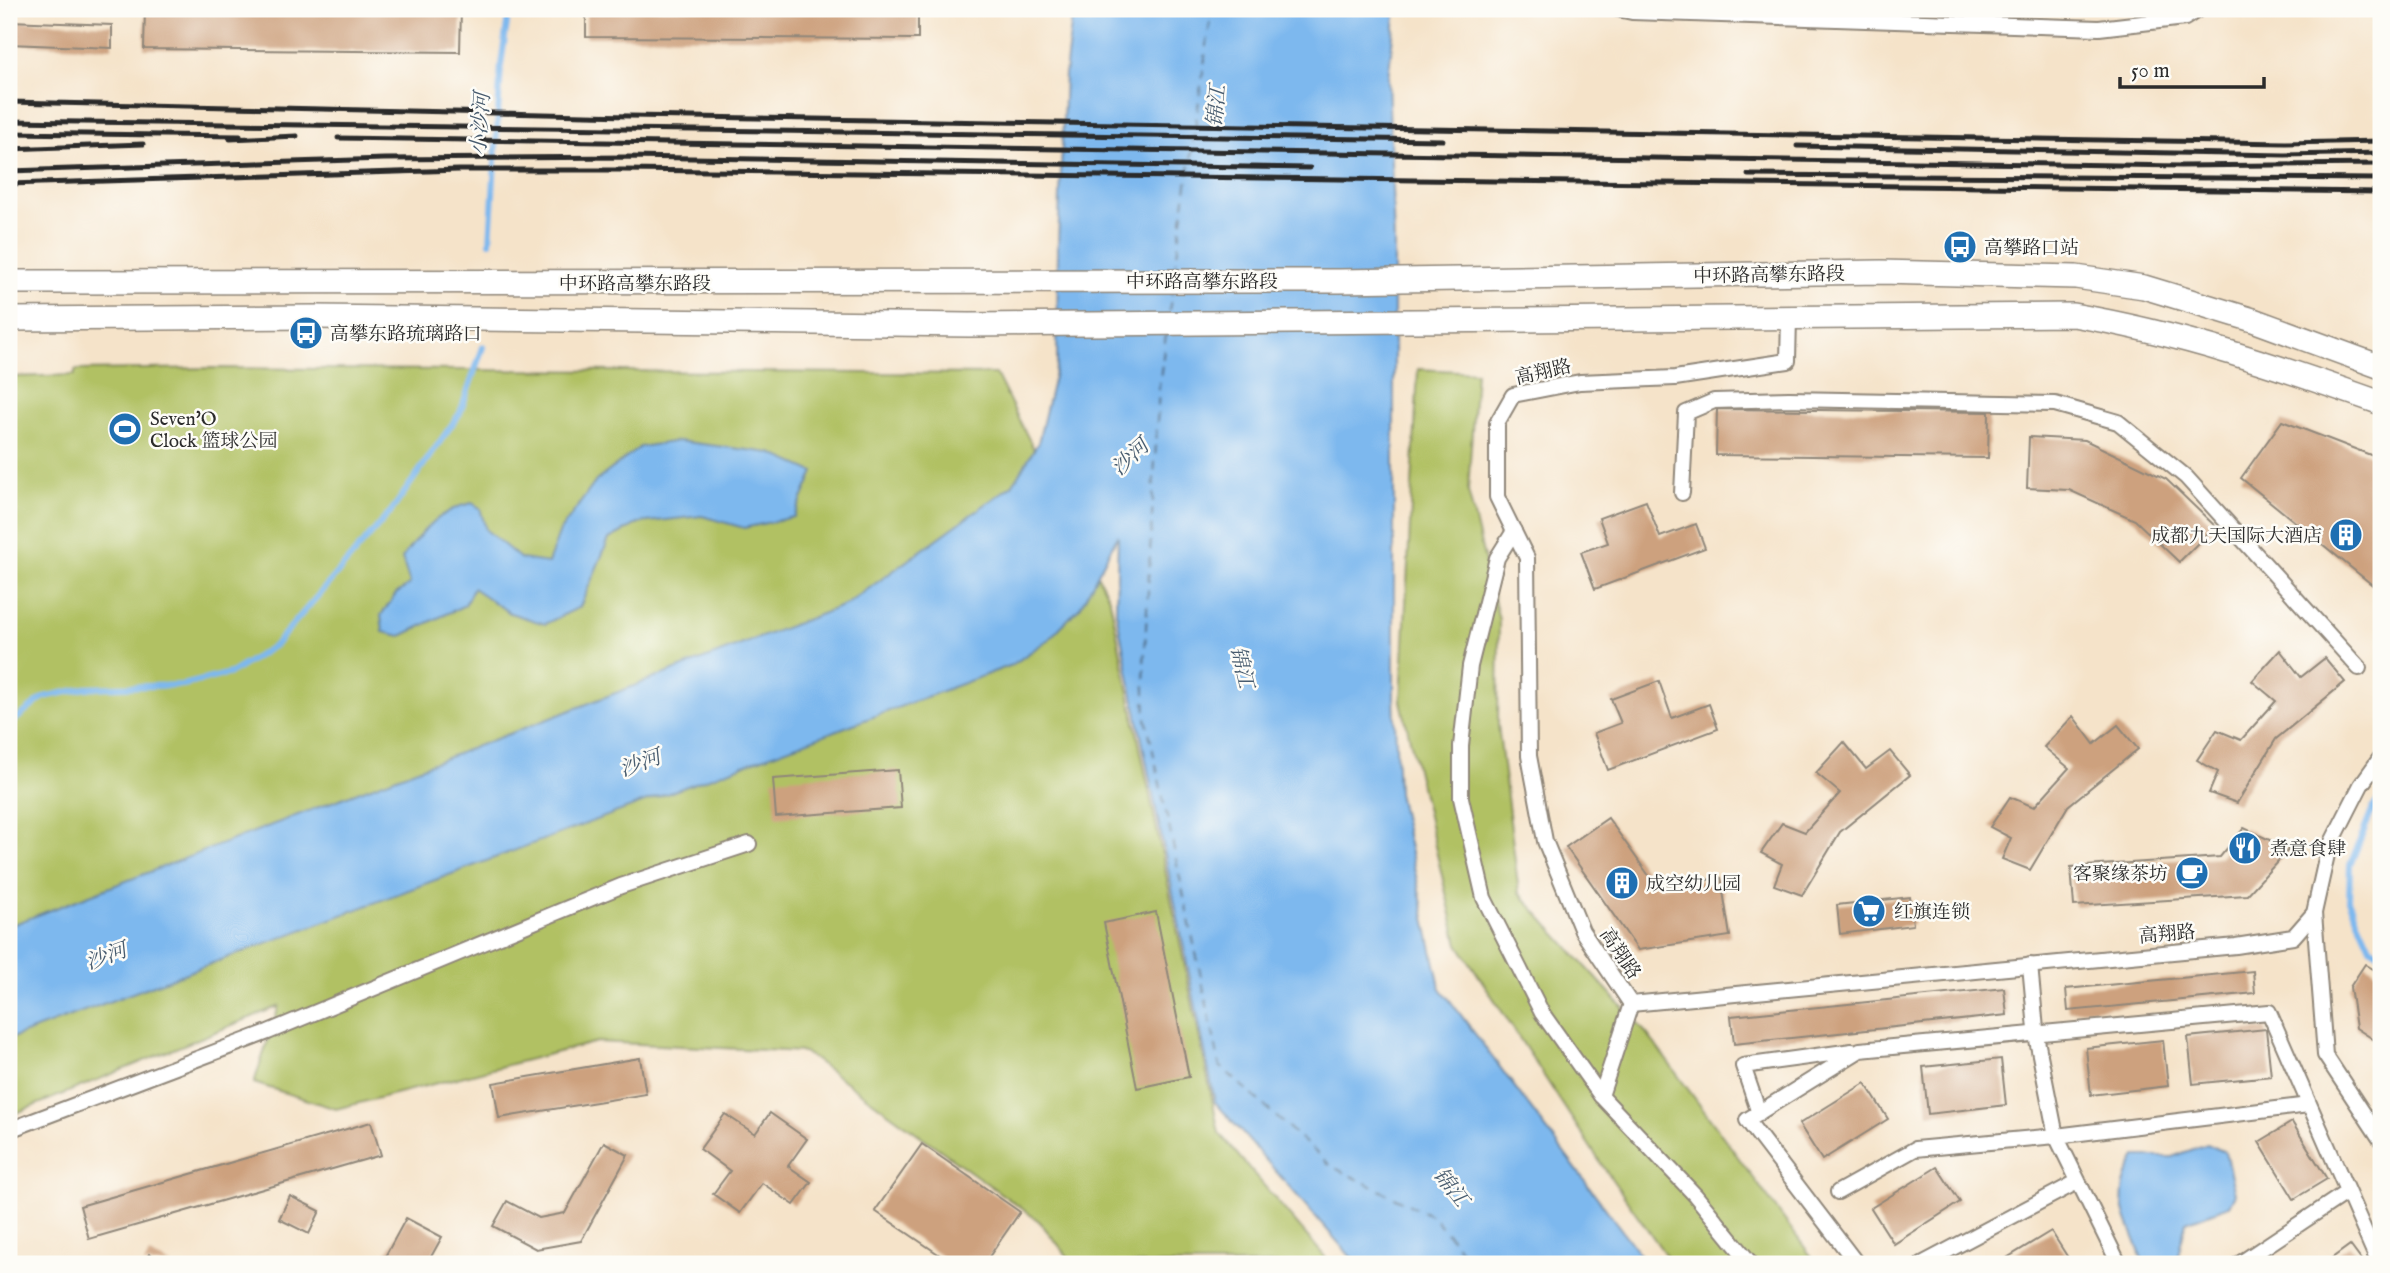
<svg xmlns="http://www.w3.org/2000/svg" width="2390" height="1273" viewBox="0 0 2390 1273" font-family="'IM FELL English','Noto Serif SC',serif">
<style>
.green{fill:#b1c163;stroke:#6e7647;stroke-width:2}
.water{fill:#7db8ee;stroke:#54728c;stroke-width:2}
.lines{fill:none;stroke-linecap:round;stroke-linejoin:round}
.stream{stroke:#7db8ee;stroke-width:6}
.ferry{stroke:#485c6f;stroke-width:2;stroke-dasharray:9 7;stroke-linecap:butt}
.building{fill:#cda17e}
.minor-casing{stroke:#90877a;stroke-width:18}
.primary-casing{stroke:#90877a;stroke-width:26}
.minor{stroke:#fff;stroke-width:14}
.primary{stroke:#fff;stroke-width:23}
.rail{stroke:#2b2b2b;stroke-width:5}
.labels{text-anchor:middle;stroke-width:5;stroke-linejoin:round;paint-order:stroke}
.poi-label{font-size:19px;fill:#2b2b2b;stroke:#fdfcf7;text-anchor:start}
.street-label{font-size:19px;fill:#2b2b2b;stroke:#fdfcf7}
.water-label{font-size:21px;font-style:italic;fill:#485c6f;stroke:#fdfcf7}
</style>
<rect width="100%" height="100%" fill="#fdfcf7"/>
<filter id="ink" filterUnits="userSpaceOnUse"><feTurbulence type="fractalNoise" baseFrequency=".0143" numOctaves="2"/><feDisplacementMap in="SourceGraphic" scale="14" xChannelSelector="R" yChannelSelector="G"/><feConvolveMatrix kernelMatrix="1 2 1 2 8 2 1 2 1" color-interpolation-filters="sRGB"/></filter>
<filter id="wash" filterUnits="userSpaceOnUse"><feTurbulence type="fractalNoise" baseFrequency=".00686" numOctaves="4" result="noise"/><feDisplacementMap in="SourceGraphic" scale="28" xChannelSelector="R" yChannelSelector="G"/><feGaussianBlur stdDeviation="1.57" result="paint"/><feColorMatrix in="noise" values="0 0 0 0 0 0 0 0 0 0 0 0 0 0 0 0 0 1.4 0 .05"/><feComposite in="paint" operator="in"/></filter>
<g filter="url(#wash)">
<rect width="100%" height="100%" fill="#f5e3c9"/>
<g class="green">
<polygon points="215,368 996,374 1110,600 1219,1133 1331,1264 1074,1264 1039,1221 804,1052 597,1042 336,1109 254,1083 279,1006 9,1116 9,377 75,375 75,370"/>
<polygon points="1418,369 1476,372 1468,491 1499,620 1498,725 1519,893 1648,1035 1817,1264 1672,1264 1604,1168 1458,944 1401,701"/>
</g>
<g class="water">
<polygon points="1073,9 1396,9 1388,78 1394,242 1394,697 1398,793 1440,987 1647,1264 1357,1264 1215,1102 1116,612 1118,535 1081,606 1049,639 1012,665 9,1039 9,926 847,604 1012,485 1038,443 1057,364 1058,243 1065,74"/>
<path d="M678 441 771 453 814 472 794 517 744 528 702 516 639 523 609 539 580 607 545 624 510 613 473 588 465 605 401 636 383 632 381 615 396 594 410 584 402 558C420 533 440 509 472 503L480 508 486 530 521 559 548 563 560 531 596 481 640 447Z"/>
<path d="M2207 1144 2225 1152 2235 1194 2229 1206 2186 1222 2176 1263 2143 1264C2132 1220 2107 1205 2136 1157H2172Z"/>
</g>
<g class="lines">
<g class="stream">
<polyline points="490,242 501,65 509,9"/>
<polyline points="9,725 44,697 86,688 183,685 231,673 275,645 392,510 460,413 483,347"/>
<polyline points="2381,797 2374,806 2350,865 2349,900 2370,947 2381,954"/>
</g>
<g class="ferry">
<polyline points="1175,269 1212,9"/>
<polyline points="1169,311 1172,292"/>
<polyline points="1166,334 1159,386 1144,665 1146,718 1220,1066 1331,1166 1434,1217 1472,1264"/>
</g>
</g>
<g id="blocks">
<g class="building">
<polygon points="145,9 461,9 460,52 144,49"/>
<polygon points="586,9 918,9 918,39 586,37"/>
<polygon points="9,21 112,25 112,48 9,44"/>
<polygon points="1717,409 1989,412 1988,458 1716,455"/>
<polygon points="2282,421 2381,459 2381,592 2241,478"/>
<polygon points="2029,437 2085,440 2166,479 2215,526 2179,562 2135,520 2069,490 2027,488"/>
<polygon points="1646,501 1660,537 1696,524 1705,548 1595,589 1581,552 1608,543 1599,518"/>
<polygon points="2280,650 2301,677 2325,658 2345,682 2276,739 2237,803 2209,793 2218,772 2197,760 2217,730 2241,740 2276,701 2252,681"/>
<polygon points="1659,681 1672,718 1709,704 1718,729 1608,770 1594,733 1621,723 1611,699"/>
<polygon points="2073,716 2094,744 2118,725 2138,749 2068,806 2030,870 2002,859 2011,838 1990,827 2010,797 2034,807 2069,768 2044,747"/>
<polygon points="1844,742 1866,769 1890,751 1910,775 1840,832 1802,895 1774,885 1782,864 1761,853 1782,823 1805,832 1840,793 1816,773"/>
<polygon points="898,770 901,808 776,817 773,779"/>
<polygon points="1608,818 1657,887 1721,878 1730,936 1638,950 1566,847"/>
<polygon points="2244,828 2289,849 2247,895 2074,906 2071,867 2220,857"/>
<polygon points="1910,897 1913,925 1840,934 1837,905"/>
<polygon points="1156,912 1189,1077 1137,1088 1104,923"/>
<polygon points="2365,964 2381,974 2379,1043 2356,1028 2350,987"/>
<polygon points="2253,971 2255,993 2068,1011 2066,989"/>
<polygon points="2004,988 2007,1015 1734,1044 1731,1016"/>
<polygon points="2266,1029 2271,1076 2193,1084 2188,1037"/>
<polygon points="2163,1040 2168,1086 2091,1095 2086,1048"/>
<polygon points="640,1058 646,1094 499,1118 493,1083"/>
<polygon points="2001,1059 2006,1105 1928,1114 1923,1067"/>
<polygon points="1865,1083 1888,1119 1822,1160 1799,1124"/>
<polygon points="770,1113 807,1139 788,1166 811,1182 794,1205 762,1183 740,1213 713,1194 730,1171 700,1149 725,1114 755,1134"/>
<polygon points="371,1122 381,1155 89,1239 80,1206"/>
<polygon points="2292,1122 2327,1179 2294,1199 2259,1142"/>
<polygon points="604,1142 628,1155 581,1241 536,1249 493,1226 507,1201 539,1218 565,1213"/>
<polygon points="922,1144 1020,1212 984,1264 953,1264 875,1211"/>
<polygon points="1937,1167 1960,1202 1894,1244 1871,1208"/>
<polygon points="290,1196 320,1211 309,1234 279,1219"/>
<polygon points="406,1218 442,1237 427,1264 381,1264"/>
<polygon points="2051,1231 2072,1264 1997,1264"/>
<polygon points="2350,1245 2364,1264 2324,1264"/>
<polygon points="149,1254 171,1264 144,1264"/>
</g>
</g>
</g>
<g filter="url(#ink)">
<use href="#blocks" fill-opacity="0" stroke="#90877a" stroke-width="2"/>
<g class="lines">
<defs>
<g id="minor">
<polyline points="1618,9 1632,12 2099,28 2185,18 2199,9"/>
<polyline points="1789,317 1788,361 1675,378 1580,382 1513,395 1497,423 1497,497 1527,558 1529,756 1545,841 1582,931 1631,1004 2236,946 2293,937 2314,913 2328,850 2361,785 2381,757"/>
<polyline points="1682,493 1686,413 1714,401 1789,399 2055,404 2118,422 2186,477 2359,668"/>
<polyline points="1514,531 1497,558 1470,666 1461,746 1461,798 1484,898 1542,1013 1601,1096 1695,1195 1751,1264"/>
<polyline points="2314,913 2325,1055 2381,1140"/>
<polyline points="2030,965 2037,1040 2056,1136 2119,1264"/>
<polyline points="1601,1096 1631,1004"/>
<polyline points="1759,1113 1743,1066 1852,1051"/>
<polyline points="9,1130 268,1032 621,886 749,844"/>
<polyline points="1838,1192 1915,1149 2056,1136 2309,1105"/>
<polyline points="1857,1264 1747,1120 1860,1050 2269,1012 2379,1264"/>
<polyline points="1922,1264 2077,1182"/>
<polyline points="2239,1264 2347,1192"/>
</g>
<g id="primary">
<polyline points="9,282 1340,281 1881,272 2076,277 2144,287 2253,320 2381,367"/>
<path d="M9 319 316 317 969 325 2073 315C2180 333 2280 367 2381 403"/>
</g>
</defs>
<use href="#minor" class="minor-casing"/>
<use href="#primary" class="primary-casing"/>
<use href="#minor" class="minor"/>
<use href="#primary" class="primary"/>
<g class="rail">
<polyline points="9,102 629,116 2286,143 2381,141"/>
<path d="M9 121C487 128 965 135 1443 140"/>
<polyline points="9,133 240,136"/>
<polyline points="338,138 2181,166 2381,164"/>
<polyline points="230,139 297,136"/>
<polyline points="1797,146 2285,155 2381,153"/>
<polyline points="9,149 143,144"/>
<polyline points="9,171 384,159 626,157 1310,168"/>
<polyline points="1748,175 2381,179"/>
<polyline points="9,184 459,170 623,170 2381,192"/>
</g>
</g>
</g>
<defs>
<symbol id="bus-disc" viewBox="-11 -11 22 22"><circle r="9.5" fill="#1f6fb2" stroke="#fdfcf7"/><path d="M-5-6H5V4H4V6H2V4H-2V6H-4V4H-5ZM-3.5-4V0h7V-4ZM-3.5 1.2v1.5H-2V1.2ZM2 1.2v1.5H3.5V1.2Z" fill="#fff"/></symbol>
<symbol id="stadium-disc" viewBox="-11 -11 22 22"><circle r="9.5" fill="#1f6fb2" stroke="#fdfcf7"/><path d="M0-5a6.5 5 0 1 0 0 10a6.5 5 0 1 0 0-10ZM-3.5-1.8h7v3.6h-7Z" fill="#fff"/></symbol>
<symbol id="building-disc" viewBox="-11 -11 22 22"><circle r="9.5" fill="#1f6fb2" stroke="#fdfcf7"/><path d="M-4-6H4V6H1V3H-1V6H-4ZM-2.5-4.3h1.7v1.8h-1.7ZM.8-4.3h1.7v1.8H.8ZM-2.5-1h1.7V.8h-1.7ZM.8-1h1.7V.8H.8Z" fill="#fff"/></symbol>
<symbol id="restaurant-disc" viewBox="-11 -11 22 22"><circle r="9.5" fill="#1f6fb2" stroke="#fdfcf7"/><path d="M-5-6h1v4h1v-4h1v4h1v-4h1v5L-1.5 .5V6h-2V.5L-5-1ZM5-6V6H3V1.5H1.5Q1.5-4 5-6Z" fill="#fff"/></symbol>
<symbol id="cafe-disc" viewBox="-11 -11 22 22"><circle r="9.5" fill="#1f6fb2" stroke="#fdfcf7"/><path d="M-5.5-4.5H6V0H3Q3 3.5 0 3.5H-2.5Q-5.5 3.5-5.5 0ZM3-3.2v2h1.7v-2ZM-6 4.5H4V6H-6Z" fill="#fff"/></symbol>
<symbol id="supermarket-disc" viewBox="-11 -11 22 22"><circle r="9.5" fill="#1f6fb2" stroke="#fdfcf7"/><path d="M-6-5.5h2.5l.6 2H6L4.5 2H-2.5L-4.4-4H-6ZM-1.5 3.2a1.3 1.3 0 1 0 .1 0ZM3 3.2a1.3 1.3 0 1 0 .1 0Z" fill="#fff"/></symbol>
</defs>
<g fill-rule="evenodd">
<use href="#bus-disc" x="1941" y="228" width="38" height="38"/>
<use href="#bus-disc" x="287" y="314" width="38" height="38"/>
<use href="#stadium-disc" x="106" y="410" width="38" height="38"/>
<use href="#building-disc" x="2327" y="516" width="38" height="38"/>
<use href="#restaurant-disc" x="2226" y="829" width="38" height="38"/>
<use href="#cafe-disc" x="2173" y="854" width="38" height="38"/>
<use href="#building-disc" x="1603" y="864" width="38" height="38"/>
<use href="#supermarket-disc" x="1850" y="892" width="38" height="38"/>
</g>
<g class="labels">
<g class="poi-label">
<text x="1984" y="254">高攀路口站</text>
<text x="330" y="340">高攀东路琉璃路口</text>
<text x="150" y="425">Seven'O<tspan x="150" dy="22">Clock 篮球公园</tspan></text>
<text x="2322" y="542" text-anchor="end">成都九天国际大酒店</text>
<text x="2270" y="855">煮意食肆</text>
<text x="2168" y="880" text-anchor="end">客聚缘茶坊</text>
<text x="1646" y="890">成空幼儿园</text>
<text x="1894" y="918">红旗连锁</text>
</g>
<g class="street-label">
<text transform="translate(1769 274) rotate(-1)" y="7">中环路高攀东路段</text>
<text x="1202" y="288">中环路高攀东路段</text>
<text x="635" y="290">中环路高攀东路段</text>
<text transform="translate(1543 371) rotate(-13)" y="7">高翔路</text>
<text transform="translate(2167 933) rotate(-5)" y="7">高翔路</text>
<text transform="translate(1621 953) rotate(56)" y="7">高翔路</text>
</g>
<g class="water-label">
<text transform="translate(1216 106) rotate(-85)" y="7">锦江</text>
<text transform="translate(480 124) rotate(-86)" y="7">小沙河</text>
<text transform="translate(1130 457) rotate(-43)" y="7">沙河</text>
<text transform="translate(1242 667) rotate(77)" y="7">锦江</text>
<text transform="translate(640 763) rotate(-20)" y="7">沙河</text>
<text transform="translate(106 956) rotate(-20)" y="7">沙河</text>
<text transform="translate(1451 1187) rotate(52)" y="7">锦江</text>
</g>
</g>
<rect width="2390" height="1273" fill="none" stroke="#fdfcf7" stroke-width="35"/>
<path d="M2120 77v10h144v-10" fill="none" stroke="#2b2b2b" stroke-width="3.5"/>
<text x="2131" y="77" font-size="21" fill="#2b2b2b" stroke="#fdfcf7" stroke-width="5" paint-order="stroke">50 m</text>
</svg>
